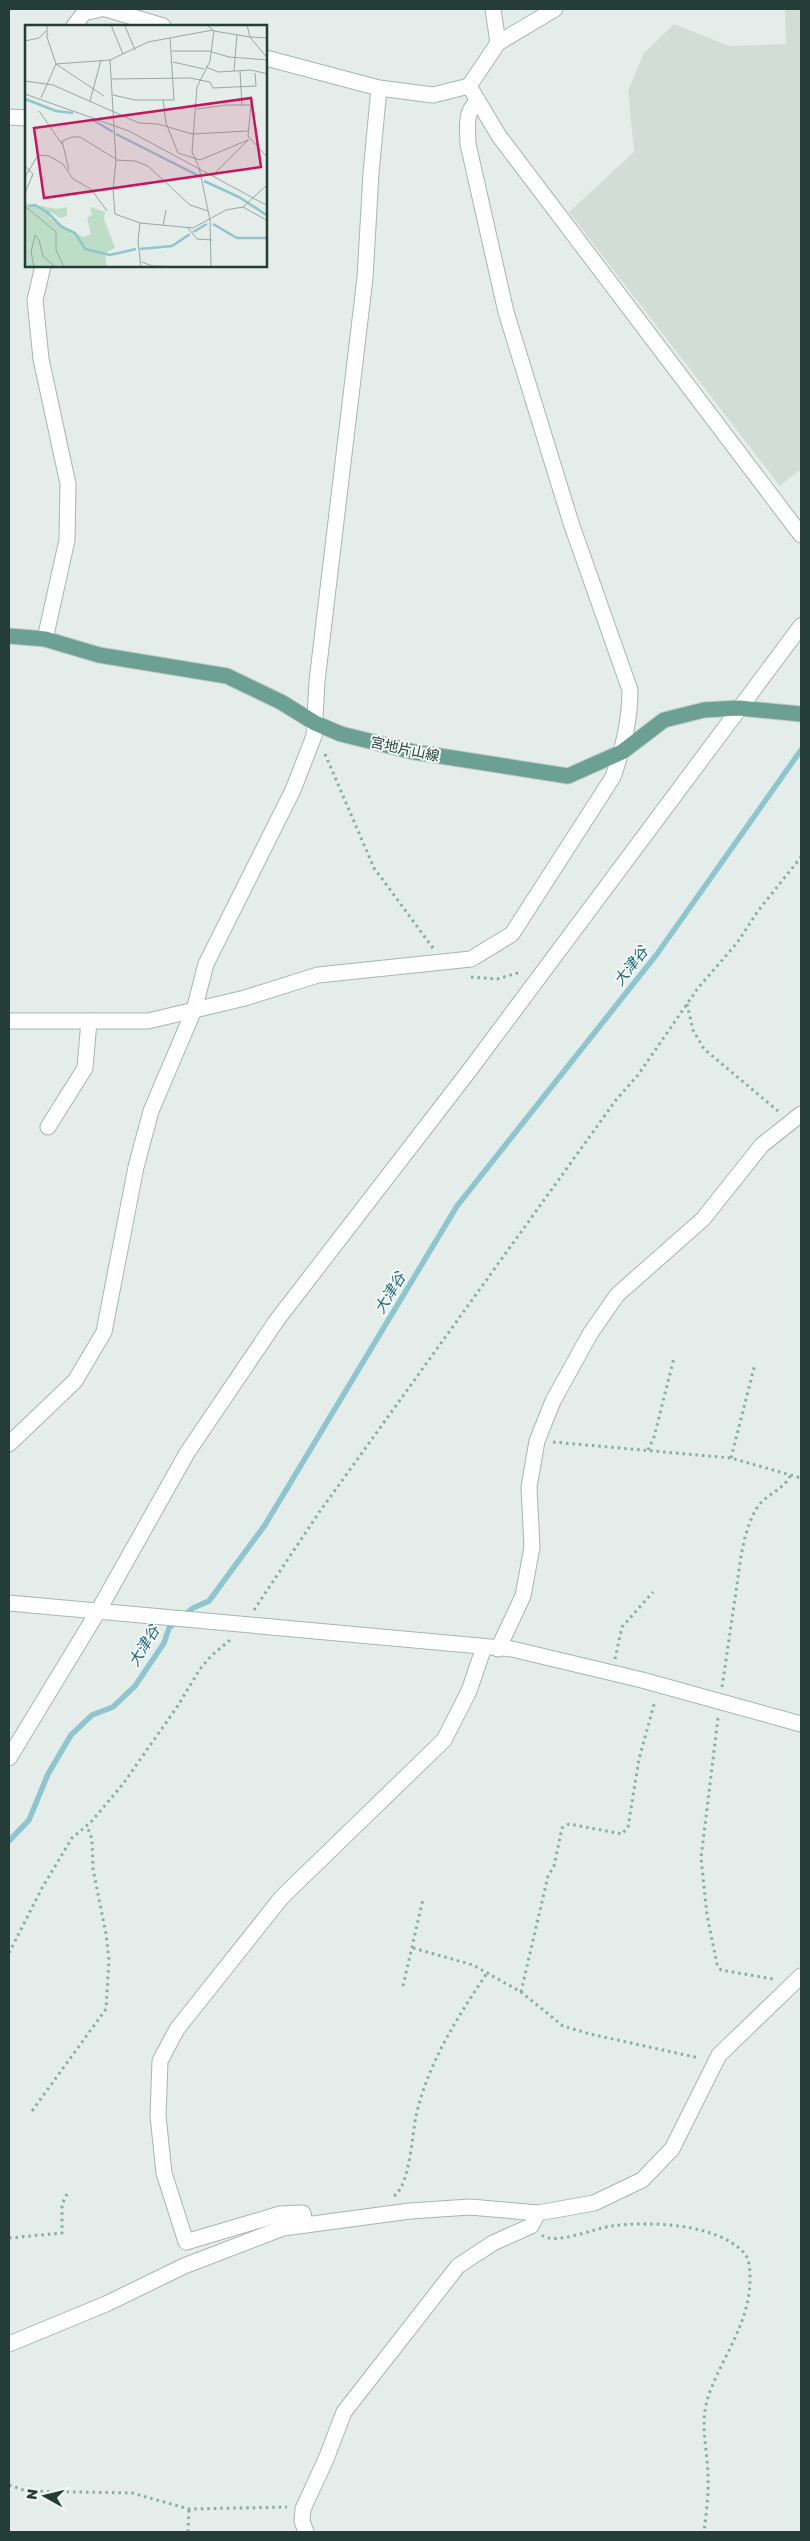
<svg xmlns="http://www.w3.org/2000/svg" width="810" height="2541" viewBox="0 0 810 2541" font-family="'Golos Text','Noto Sans JP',sans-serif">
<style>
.built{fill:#d2ddd8}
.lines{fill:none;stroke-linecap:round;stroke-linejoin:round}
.stream{stroke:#8fc5cf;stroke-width:5.5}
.minor-casing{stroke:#a7b5b0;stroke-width:17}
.major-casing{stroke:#c2c9c7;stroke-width:17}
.path{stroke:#86afa2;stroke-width:3;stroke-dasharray:2.5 4;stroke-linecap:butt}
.minor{stroke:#fff;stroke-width:15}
.major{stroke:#6ba092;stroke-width:15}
.labels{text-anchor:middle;stroke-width:4;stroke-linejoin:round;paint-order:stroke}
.street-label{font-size:14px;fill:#243e37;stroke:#f4f9f7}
.water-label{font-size:15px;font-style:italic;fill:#216977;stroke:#f4f9f7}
.inset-river{fill:none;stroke:#8fc5cf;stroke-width:2.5}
.inset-road{fill:none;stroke:#97a7a2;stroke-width:1}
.view{fill:#c2185b;fill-opacity:0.15;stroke:#c2185b;stroke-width:2.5}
.inset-edge{fill:none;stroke:#243e37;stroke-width:2.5}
</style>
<rect width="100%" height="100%" fill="#e4ede9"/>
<polygon class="built" points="785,9 801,9 801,469 780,486 569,212 634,152 628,91 644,53 674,24 729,46 786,44"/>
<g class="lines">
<polyline class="stream" points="9,1841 29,1820 48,1774 71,1735 92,1715 113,1707 135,1686 164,1643 169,1628 193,1608 209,1601 265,1525 457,1206 657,954 801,750"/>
<defs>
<g id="minor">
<polyline points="106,9 163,26"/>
<polyline points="493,9 498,43"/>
<polyline points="74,26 84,13 101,9"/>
<polyline points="266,58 379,88 433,95 469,86 498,43 555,9"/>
<polyline points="469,86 499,136 801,535"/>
<polyline points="9,117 26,118"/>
<polyline points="43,266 35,300 41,359 68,484 67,540 45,639"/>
<path d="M9 1021H148L245 998 318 975 471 959 512 934 613 777C623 748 630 721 630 690L571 523 506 312 468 144C468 128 464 112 478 101"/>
<polyline points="48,1127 85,1068 89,1021"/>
<polyline points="9,1444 75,1381 104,1332 136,1167 151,1111 194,1010 206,964 293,790 314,736 317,681 365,278 371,173 379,88"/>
<polyline points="9,1603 512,1649 642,1680 801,1724"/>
<polyline points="498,1649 523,1596 532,1547 529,1487 537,1441 553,1401 590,1334 617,1295 703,1219 762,1145 801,1114"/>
<polyline points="9,1758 97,1613 187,1453 277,1320 469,1071 801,626"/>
<polyline points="305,2225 303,2213 280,2214 186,2242 164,2173 158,2116 160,2061 177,2029 282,1897 444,1740 469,1691 484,1647"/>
<polyline points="9,2344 106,2304 184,2266 283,2228 410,2211 470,2207 538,2213 594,2203 642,2180 672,2149 719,2055 801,1976"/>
<polyline points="306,2532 302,2521 303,2509 326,2459 344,2412 458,2266 493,2243 531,2226 538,2213"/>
</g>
<polyline id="major" points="9,636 45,639 99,655 227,676 281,702 315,723 341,734 414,752 568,776 622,752 664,720 704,710 739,708 801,714"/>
</defs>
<use href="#minor" class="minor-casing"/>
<use href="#major" class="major-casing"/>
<g class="path">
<polyline points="325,754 374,868 433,948"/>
<polyline points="471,977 497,979 521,972"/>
<polyline points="687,1004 693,1030 704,1049 778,1111"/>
<polyline points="553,1442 731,1458 801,1478"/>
<polyline points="648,1450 654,1437 674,1358"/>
<polyline points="731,1458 755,1364"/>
<polyline points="254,1610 318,1514 616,1100 638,1075 698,988 737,943 758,911 801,857"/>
<polyline points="615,1659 622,1627 653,1592"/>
<path d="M722 1687C727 1655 731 1624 736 1592 740 1564 742 1536 755 1511 763 1495 783 1491 790 1476"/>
<polyline points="718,1718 701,1858 707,1915 717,1964 721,1970 773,1979"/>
<polyline points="413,1948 473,1965 521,1992 563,2026 590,2034 699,2058"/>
<polyline points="9,1953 42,1888 72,1838 91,1822 123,1784 177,1707 200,1669 211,1656 230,1640"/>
<polyline points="403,1986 423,1899"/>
<polyline points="521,1992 548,1876 554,1866 562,1828 569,1824 622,1834 628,1827 639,1759 655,1701"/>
<polyline points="32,2111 106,2009 109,1960 106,1934 93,1869 92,1839 87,1826"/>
<path d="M394 2196C410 2185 412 2135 416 2116 428 2063 457 2018 487 1973"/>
<path d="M542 2235C554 2246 595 2228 612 2226 650 2221 718 2223 745 2254 749 2259 750 2269 750 2276 751 2319 726 2351 711 2389 698 2421 707 2443 708 2475 709 2494 706 2514 704 2532"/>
<polyline points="9,2238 62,2233 62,2204 67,2194"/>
<polyline points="9,2485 26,2491 132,2493 189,2509 287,2507"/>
<polyline points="188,2532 189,2509"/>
</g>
<use href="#minor" class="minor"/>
<use href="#major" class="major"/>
</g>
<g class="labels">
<g class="street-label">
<text transform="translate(405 749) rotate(12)" y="5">宮地片山線</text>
</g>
<g class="water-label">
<text transform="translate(631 966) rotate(-52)" y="5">大津谷</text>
<text transform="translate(390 1293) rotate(-59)" y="5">大津谷</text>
<text transform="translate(144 1646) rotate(-59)" y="5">大津谷</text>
</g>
</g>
<g transform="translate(25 25)">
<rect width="242" height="242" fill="#e4ede9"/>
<path d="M0 178 32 184 42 182V191L35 193 26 187 24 193 58 212 66 209 62 193 67 190 65 182 80 187 79 194 90 223 80 228 82 242H0Z" fill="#beddc6"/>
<path class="inset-river" d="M0 74 31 86 48 88M68 95 88 107M91 109 174 151M179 156 214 172 243 191M4 181 10 180 22 187 37 202 50 208 60 224 85 230 111 224M188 199 212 213H243M168 207 182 199M115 224 147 221 165 209"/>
<path class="inset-road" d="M22 0V12L31 39 79 71M86 0 98 29M182 0 189 6 225 12 243 34M222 0 225 12 243 13M100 1 110 25M0 16 14 13 21 6M147 26H187M187 27 204 32 243 35M85 35 91 136 88 165 90 189 115 198 168 203 201 185 218 182 243 159M148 37 179 44M181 42 193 47 226 45 243 49M209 46 212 9M215 46 217 81M87 54 165 53 185 57 188 63 231 61 230 48M0 56 28 60 114 98 133 99 167 109 223 106M0 69 104 106 243 181M88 70 110 75H149L145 13M16 73 31 39 85 35 123 17 188 5M138 75 141 98 153 128 175 135 223 115M65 76 76 35M172 84 201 80H226L223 111 243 133M14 86 37 119M91 135 110 136 123 141 165 180 183 186M0 141 8 149 0 168M44 145 37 116 47 112H55L91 134M187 151 224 114M0 152 13 130 24 131 38 139 48 154 66 164 82 186M0 181 31 207V225L39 242M218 182 243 196M115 198 113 216 116 242M138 201 141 185M163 203 172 214 187 215M117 237 127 241 163 242M9 242 6 227 10 210 14 215 18 231 30 242M186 242 185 195 174 142 167 127 172 62 185 36 189 6"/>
<path class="view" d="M226 73 236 142 19 173 9 103Z"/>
<rect width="242" height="242" class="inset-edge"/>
</g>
<rect width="810" height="2541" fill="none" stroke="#243e37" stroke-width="20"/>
<g transform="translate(45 2496) rotate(278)" stroke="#f4f9f7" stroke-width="4" paint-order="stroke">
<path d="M0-4L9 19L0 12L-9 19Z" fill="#243e37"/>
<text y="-8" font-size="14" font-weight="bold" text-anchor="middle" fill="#243e37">N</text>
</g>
</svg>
